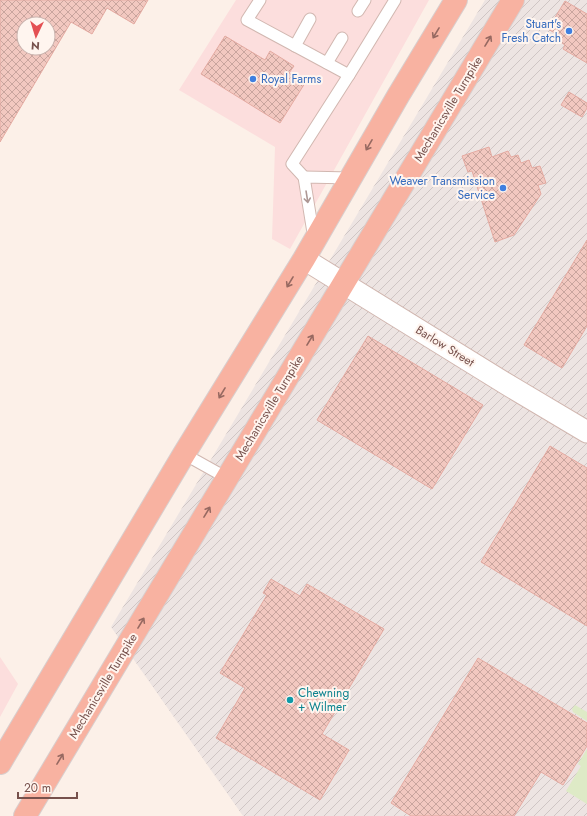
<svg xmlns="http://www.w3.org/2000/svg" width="587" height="816" viewBox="0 0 587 816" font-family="Jost,sans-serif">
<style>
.commercial{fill:#fcdedd}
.industrial{fill:url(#industrial-furrows)}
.grass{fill:#deeac6}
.building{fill:url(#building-cross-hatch);stroke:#e4aaa1;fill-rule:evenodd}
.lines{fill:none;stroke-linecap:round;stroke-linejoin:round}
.service-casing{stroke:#d1b7b0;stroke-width:13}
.minor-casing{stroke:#d1b7b0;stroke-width:23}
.trunk-casing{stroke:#d9cecd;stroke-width:24}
.service{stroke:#fff;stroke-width:11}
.minor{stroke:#fff;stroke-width:21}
.trunk{stroke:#f8b2a1;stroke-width:22}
.oneway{stroke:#976961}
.oneway2{stroke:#ad9794}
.shop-dot{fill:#3f7fe0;stroke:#fff5ef;stroke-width:1.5}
.culture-dot{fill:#0f9aa8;stroke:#fff5ef;stroke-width:1.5}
.labels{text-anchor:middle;stroke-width:4;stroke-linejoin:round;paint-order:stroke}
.shop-label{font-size:12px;fill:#366cbe;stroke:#fff5ef;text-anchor:end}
.street-label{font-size:12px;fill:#77514c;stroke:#fff5ef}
.culture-label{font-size:12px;fill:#0d838f;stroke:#fff5ef;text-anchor:start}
</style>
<defs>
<pattern id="industrial-furrows" width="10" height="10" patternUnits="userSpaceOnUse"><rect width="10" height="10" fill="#ede4e2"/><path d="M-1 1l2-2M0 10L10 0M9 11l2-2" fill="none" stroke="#cfc5c4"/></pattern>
<pattern id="building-cross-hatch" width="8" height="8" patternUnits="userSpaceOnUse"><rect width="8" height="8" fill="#f2c8c0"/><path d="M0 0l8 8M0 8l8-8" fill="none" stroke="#c9a59e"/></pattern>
</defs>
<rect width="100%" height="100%" fill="#fcf0e8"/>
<g class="commercial">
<polygon points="236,0 429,0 290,249 272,239 275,147 179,90"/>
<polygon points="0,657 18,684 0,717"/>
</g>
<polygon class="industrial" points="485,0 587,0 587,816 243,816 111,627"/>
<g class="grass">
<polygon points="575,705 587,712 587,721 573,712 572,709"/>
<polygon points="587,749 587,804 566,791 581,766 578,764"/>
</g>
<g class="building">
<path d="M0 0H148L134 24 107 8 92 34 71 22 0 142ZM24 24H48V48H24Z"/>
<polygon points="565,1 587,14 587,63 563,49 565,45 556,39 558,35 548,29"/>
<polygon points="225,36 265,60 270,51 294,66 289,73 305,83 280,123 201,74"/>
<polygon points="569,92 587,103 587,108 582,117 561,105"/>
<polygon points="489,147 492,157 508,151 511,157 518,155 521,163 529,160 532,168 540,166 546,183 538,185 541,194 514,235 495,242 472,171 468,172 462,156"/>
<polygon points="587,240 587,326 562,368 524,345"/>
<polygon points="368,336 483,405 432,489 317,420"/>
<polygon points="550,446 587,468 587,626 481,562"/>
<polygon points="271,579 300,596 307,584 384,629 322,734 349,750 320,800 216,738 245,688 220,673 267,595 263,593"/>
<polygon points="478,658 587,723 587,746 563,785 541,772 514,816 411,816 391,803"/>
</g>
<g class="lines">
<defs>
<g id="service">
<polyline points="260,0 247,20 349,75 292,164 304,177"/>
<polyline points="358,11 365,0"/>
<polyline points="295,46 310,19"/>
<polyline points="327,63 342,38"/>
<polyline points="349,75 395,0"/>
<polyline points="314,239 304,177 351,178"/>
<polyline points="184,454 227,478"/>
</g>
<polyline id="minor" points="304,259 508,385 587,432"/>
<g id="trunk">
<polyline points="0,763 184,454 304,259 398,96 456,0"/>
<polyline points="25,816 513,0"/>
</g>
</defs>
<use href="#service" class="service-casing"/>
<use href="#minor" class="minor-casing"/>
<use href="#trunk" class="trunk-casing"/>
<use href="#service" class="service"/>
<use href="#minor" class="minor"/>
<use href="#trunk" class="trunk"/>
</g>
<defs><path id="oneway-shaft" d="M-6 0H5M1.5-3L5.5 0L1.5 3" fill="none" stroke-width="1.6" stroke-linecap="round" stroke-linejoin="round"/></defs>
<g class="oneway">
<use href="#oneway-shaft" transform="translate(436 33) rotate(121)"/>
<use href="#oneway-shaft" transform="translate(488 41) rotate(-59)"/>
<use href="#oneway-shaft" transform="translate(369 145) rotate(120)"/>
<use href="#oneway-shaft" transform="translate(290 282) rotate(121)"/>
<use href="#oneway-shaft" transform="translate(310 340) rotate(-59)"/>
<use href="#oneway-shaft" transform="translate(222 393) rotate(121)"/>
<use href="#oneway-shaft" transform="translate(207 512) rotate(-59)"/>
<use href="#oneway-shaft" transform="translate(141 623) rotate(-59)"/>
<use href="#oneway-shaft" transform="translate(60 759) rotate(-59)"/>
</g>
<use class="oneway2" href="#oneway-shaft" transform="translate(307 197) rotate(81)"/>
<g class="shop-dot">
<circle cx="569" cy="31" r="4"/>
<circle cx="253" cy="79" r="4"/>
<circle cx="503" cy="188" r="4"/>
</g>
<circle class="culture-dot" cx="290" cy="700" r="4"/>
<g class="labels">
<g class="shop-label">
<text x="561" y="28">Stuart's<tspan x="561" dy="14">Fresh Catch</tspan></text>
<text x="261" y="83" text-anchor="start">Royal Farms</text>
<text x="495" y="185">Weaver Transmission<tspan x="495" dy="14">Service</tspan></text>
</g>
<g class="street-label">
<text transform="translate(448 109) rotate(-59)" y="4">Mechanicsville Turnpike</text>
<text transform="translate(445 346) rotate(32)" y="4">Barlow Street</text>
<text transform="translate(269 408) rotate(-59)" y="4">Mechanicsville Turnpike</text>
<text transform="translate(103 686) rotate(-59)" y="4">Mechanicsville Turnpike</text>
</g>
<g class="culture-label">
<text x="298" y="697">Chewning<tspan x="298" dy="14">+ Wilmer</tspan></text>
</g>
</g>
<g transform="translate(36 36) rotate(184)"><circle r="19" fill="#fff5ef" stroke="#c9b3ae"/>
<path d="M0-3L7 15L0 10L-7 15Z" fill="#e45053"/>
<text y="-6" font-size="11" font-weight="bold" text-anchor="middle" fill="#77514c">N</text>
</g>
<path d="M18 792v6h59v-6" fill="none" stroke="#77514c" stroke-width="2"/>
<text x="24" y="792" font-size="12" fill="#77514c" stroke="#fff5ef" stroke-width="3" paint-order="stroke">20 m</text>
</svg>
